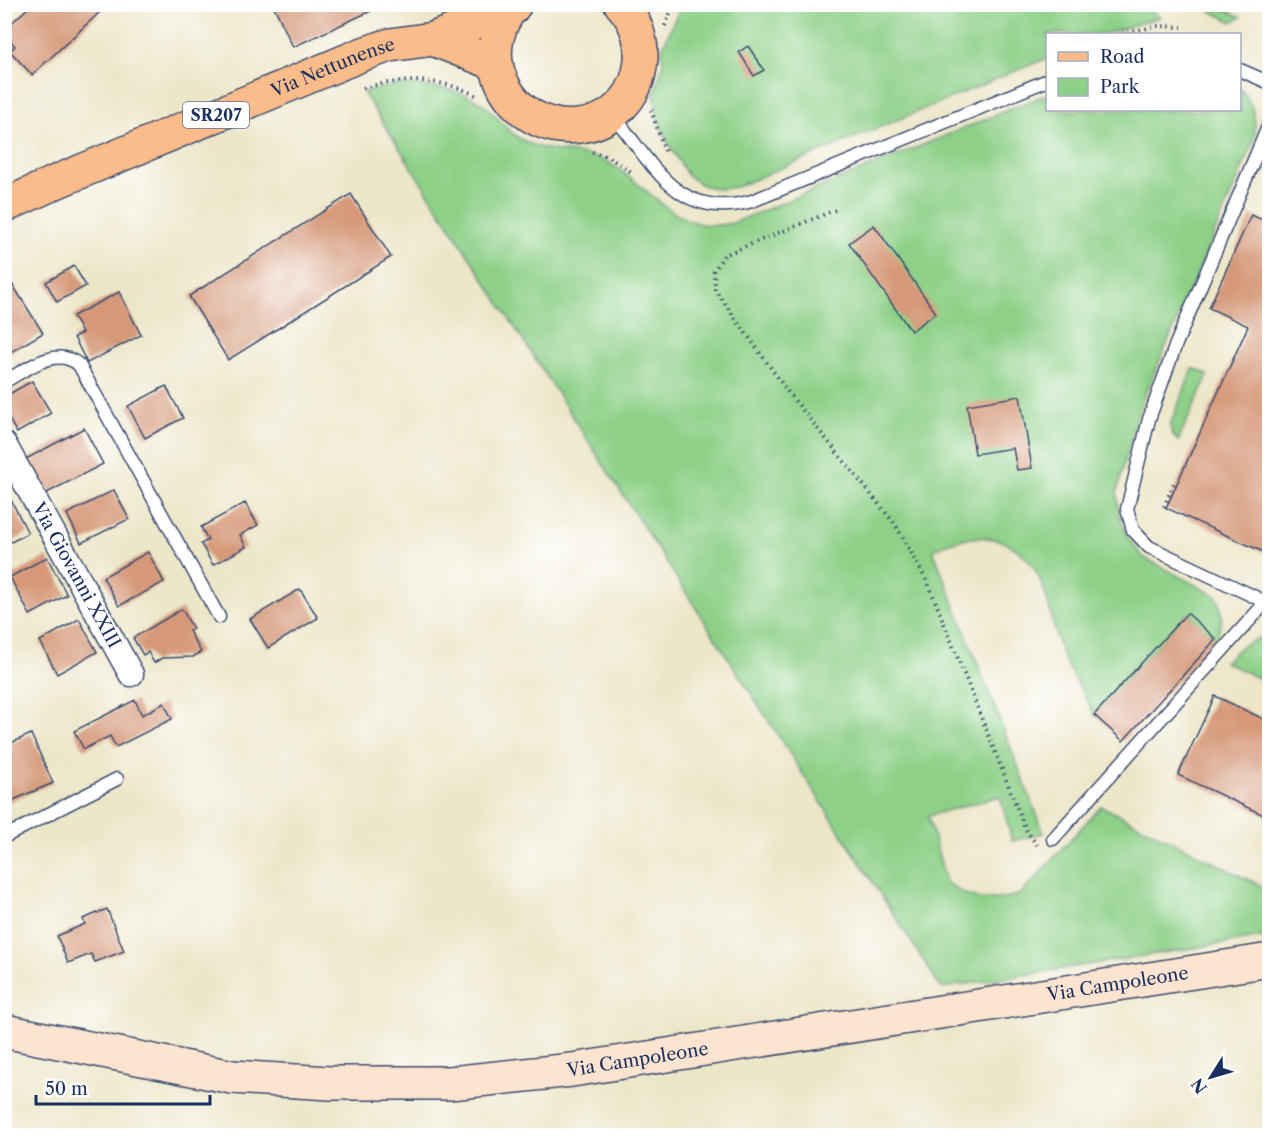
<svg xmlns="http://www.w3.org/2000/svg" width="1274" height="1140" viewBox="0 0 1274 1140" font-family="'Libre Caslon Text',serif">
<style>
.green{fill:#8ed088;stroke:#548073;stroke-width:1.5}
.building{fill:#d59979}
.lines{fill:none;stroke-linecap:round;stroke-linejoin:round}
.lane-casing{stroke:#3a4b6e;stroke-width:15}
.street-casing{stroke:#3a4b6e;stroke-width:27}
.secondary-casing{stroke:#3a4b6e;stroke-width:36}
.primary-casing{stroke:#3a4b6e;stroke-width:36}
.path{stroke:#3a4b6e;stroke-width:4;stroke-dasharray:1.5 4.5;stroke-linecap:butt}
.lane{stroke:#fff;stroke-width:12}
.street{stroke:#fff;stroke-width:24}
.secondary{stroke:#fde4d0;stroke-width:33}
.primary{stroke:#f9bc8a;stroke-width:33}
.labels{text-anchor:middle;stroke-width:4.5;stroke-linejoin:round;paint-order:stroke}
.shield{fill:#fff;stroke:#5f6d8e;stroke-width:1.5}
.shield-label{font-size:16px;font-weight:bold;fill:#1b2f5e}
.street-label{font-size:18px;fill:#1b2f5e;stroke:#fff}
</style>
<rect width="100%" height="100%" fill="#fff"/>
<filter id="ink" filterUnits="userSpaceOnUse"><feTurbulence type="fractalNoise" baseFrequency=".0167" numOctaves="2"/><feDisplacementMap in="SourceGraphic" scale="12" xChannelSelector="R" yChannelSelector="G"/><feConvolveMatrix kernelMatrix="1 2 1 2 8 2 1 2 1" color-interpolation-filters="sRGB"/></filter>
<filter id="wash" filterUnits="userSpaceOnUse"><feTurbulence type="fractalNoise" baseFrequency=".008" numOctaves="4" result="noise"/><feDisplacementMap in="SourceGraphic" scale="24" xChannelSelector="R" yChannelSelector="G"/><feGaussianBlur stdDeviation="1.35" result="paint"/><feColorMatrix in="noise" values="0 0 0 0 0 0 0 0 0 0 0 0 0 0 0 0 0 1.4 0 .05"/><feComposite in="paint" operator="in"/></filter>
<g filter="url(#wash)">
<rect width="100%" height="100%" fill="#ede7ca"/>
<g class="green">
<polygon points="1142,4 1160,17 1105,34 1048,34 1047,58 736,187 719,189 702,185 688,176 668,143 658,120 654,94 663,65 662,49 681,5"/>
<polygon points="1203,5 1221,7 1226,5 1225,9 1241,17 1232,22 1208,10"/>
<path d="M400 84C430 87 467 87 490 110 502 122 511 136 528 143 553 155 582 149 607 162 652 186 675 236 733 223L1047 94 1048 110H1240V88C1254 104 1257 120 1254 141L1139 409 1117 491 1119 515 1128 538 1143 557 1216 596C1224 611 1223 624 1216 639L1187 613 1094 715C1086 692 1070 676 1062 654 1054 634 1052 613 1045 593 1028 537 981 525 933 550L1044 833 1012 841 1000 796 928 816 946 882 962 893 981 899H1001L1021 894 1101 806 1269 890V936L941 988 363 92Z"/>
<polygon points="1193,368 1208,375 1178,441 1172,434 1170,425"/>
<polygon points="1269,634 1269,683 1224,662 1242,646"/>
</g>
<g id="blocks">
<g class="building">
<polygon points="32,4 95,4 101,11 32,75 10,51 15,46 4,34 4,30"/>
<polygon points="273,4 386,4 293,47"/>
<polygon points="748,46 764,70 754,76 739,52"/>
<polygon points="351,194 391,257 228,360 189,296"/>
<polygon points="1251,215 1270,223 1270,555 1166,508 1248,326 1209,308"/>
<polygon points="874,225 936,313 911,331 849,243"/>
<polygon points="74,266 86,286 57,302 46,282"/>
<polygon points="4,271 43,333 4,356"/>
<polygon points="119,292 141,335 87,363 74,337 82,333 73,316"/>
<polygon points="32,381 51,413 17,433 4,411 4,397"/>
<polygon points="166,386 183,418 145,438 128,406"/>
<polygon points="1020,396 1032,468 1017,470 1013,448 975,454 967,405"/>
<polygon points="84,428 103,464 43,495 24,460"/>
<polygon points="114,490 129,519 81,543 67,514"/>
<polygon points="11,500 28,533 4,546 4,504"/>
<polygon points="245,503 258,525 240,535 246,547 213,565 201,544 208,540 201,527"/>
<polygon points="148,552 164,582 119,606 103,577"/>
<polygon points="47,557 67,595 30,615 10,577"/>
<polygon points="300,589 318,618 268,648 250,619"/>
<polygon points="182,609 193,629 189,631 201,652 193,657 162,658 154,663 148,652 143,655 133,638"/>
<polygon points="1187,613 1216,639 1123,741 1094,715"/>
<polygon points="79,619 97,652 57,674 40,641"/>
<polygon points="1215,696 1270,722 1270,818 1178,775"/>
<polygon points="135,700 142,715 164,703 172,719 116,747 110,736 84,749 74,731"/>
<polygon points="31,734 53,783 4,804 4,746"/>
<polygon points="107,909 124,951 95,962 91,954 68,963 57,936 85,924 83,919"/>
</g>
</g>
</g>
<g filter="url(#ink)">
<use href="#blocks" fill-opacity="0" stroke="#3a4b6e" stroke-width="1.5"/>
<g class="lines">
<defs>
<g id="lane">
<polyline points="1240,70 1270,83"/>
<path d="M613 115C653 164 678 222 752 201L1048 80"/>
<polyline points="1270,122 1176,344 1149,419 1127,509 1133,530 1149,547 1270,604"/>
<path d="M4 382C26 370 56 345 79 365L219 617"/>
<polyline points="4,837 117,779"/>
<polyline points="1053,839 1266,602"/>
</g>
<g id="street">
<path id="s1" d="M4 444 131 674"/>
</g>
<g id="secondary">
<path id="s2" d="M4 1031 232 1077 330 1083H450L572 1070 1270 960"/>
</g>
<g id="primary">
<path d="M515 4C498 22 491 49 498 72 523 151 635 142 641 59 642 39 635 19 621 4"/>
<polyline points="433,39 496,64"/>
<path id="s3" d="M4 206 58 181 363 54 390 45 433 39 513 7"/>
</g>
</defs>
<use href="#lane" class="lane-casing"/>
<use href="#street" class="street-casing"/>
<use href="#secondary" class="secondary-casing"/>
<use href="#primary" class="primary-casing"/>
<g class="path">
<polyline points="665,26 674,4"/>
<polyline points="1122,34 1157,26 1182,27"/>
<path d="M363 88C402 78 443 77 479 97"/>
<polyline points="651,110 665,151"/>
<polyline points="592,152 607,156 633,173"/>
<polyline points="835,210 724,255 714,271 715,290 788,392 895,524 928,583 1026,830 1037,845"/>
<polyline points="1164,507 1174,483"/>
</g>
<use href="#lane" class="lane"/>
<use href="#street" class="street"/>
<use href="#secondary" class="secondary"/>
<use href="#primary" class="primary"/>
</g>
</g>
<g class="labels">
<rect class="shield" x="183" y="102" width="66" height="26" rx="4.5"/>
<g class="shield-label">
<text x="216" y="121">SR207</text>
</g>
<g class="street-label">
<text dy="6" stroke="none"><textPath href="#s3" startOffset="357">Via Nettunense</textPath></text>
<text dy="6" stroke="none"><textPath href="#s1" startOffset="150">Via Giovanni XXIII</textPath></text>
<text dy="6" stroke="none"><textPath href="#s2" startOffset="1126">Via Campoleone</textPath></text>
<text dy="6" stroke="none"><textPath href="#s2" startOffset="640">Via Campoleone</textPath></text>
</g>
</g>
<rect width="1274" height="1140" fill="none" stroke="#fff" stroke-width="24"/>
<rect x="1046" y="33" width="195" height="78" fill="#ffffff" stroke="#a4acbf" stroke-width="1.5"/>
<rect x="1058" y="52" width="30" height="9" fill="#f9bc8a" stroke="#a4acbf" stroke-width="1.5"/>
<text x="1100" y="63" font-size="18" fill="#1b2f5e">Road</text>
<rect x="1058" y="78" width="30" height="18" fill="#8ed088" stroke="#a4acbf" stroke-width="1.5"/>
<text x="1100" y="93" font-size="18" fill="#1b2f5e">Park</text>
<g transform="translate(1211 1077) rotate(233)" stroke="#ffffff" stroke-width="4.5" paint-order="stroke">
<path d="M0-4.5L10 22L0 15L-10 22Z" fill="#1b2f5e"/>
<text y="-9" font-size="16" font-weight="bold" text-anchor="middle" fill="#1b2f5e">N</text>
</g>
<path d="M36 1095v9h174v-9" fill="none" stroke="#1b2f5e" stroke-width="3"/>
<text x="45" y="1095" font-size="18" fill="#1b2f5e" stroke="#ffffff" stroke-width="4.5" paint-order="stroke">50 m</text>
</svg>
